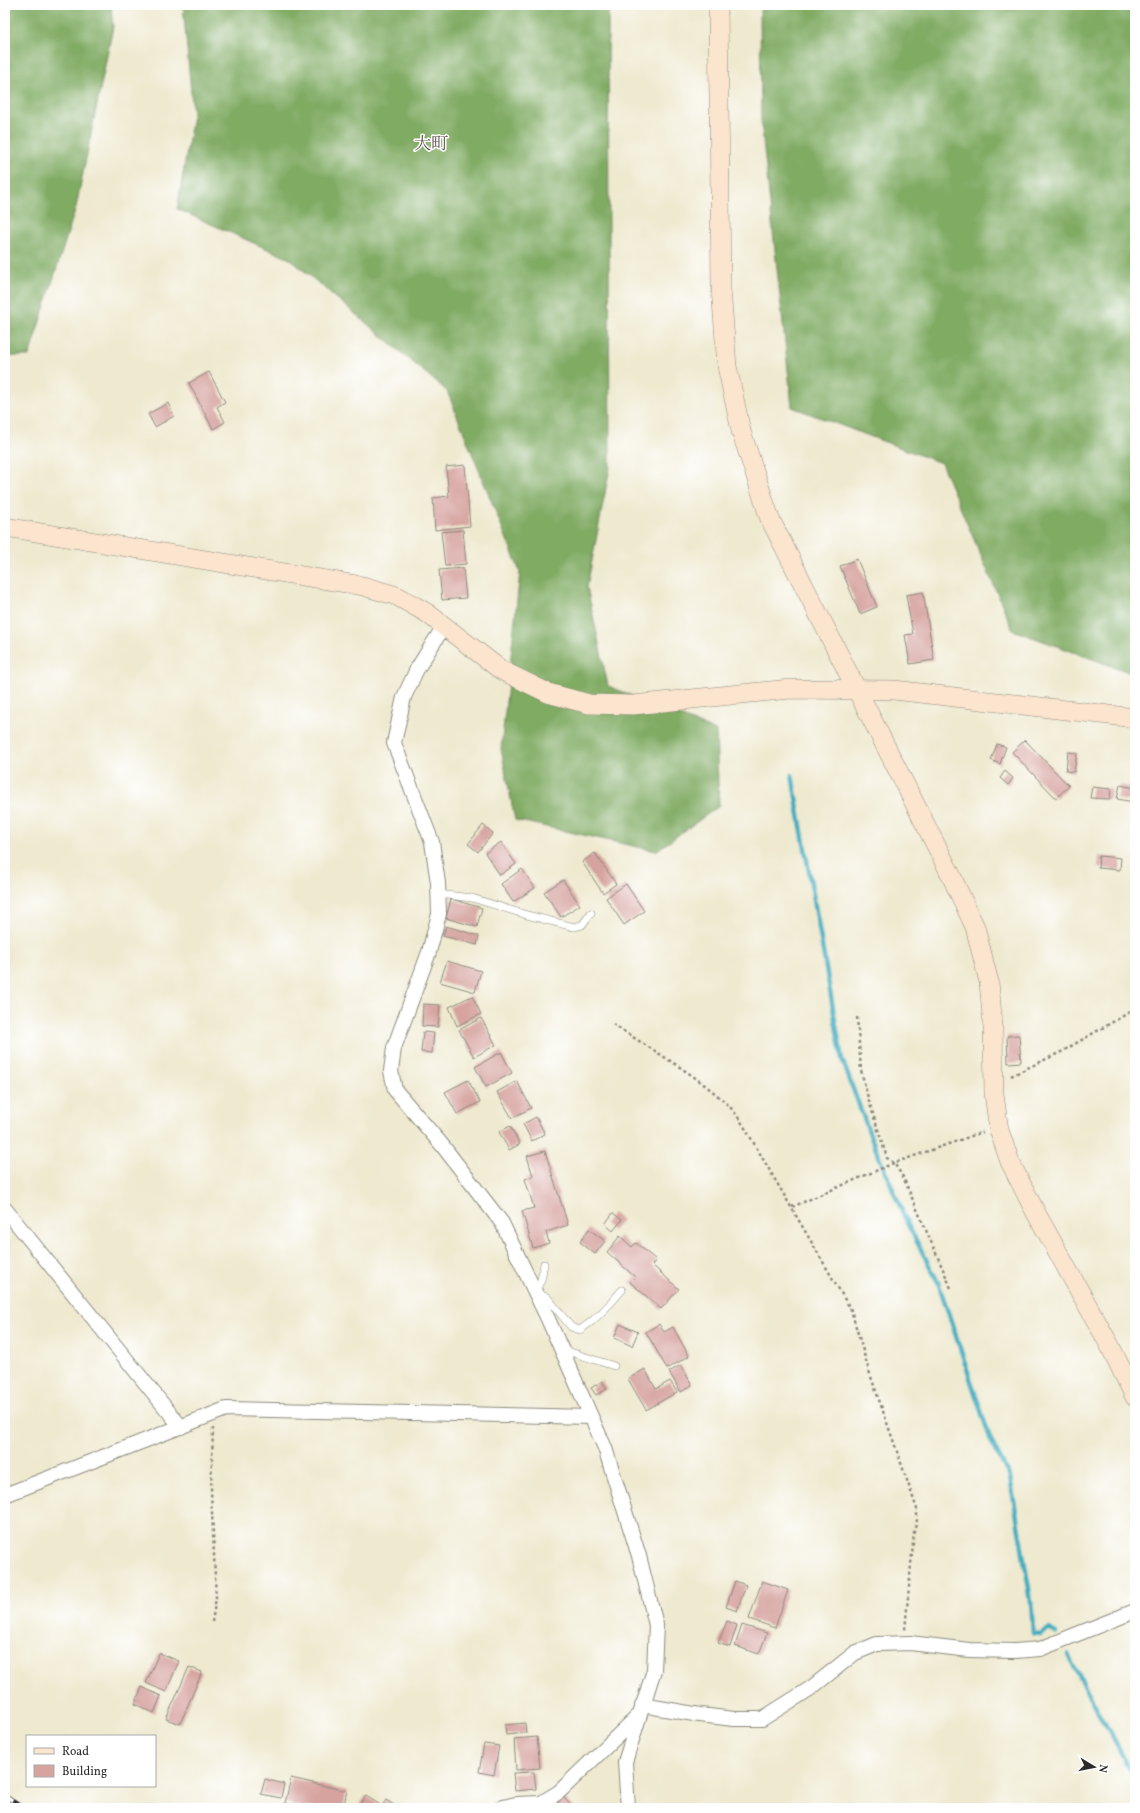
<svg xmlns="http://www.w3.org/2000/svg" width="1140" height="1813" viewBox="0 0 1140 1813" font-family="Vollkorn,'Noto Serif JP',serif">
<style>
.forest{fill:#80ab63;stroke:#566b47}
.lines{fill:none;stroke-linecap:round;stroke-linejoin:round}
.stream{stroke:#40acbf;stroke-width:4.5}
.building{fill:#d6a39f}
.lane-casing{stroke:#8c8a7d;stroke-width:8}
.street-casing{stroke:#8c8a7d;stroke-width:16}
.secondary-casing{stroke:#8c8a7d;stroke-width:20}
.path{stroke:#8c8a7d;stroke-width:2.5;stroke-dasharray:3 3;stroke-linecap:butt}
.lane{stroke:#fff;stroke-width:7}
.street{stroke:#fff;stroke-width:14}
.secondary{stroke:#fce5cf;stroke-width:19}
.rail-casing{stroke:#2b2b2b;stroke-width:4.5}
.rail{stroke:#fff;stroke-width:3;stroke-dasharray:9;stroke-linecap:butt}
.labels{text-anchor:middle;stroke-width:3;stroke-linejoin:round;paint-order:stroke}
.quarter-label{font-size:17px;fill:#675554;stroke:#fff}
</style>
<rect width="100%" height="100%" fill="#fff"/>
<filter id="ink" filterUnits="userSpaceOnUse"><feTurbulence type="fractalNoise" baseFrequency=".025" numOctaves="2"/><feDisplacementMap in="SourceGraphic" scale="8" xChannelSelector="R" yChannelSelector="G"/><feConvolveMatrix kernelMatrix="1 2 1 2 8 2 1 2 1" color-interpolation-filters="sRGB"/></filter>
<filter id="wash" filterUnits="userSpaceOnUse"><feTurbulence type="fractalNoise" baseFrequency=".012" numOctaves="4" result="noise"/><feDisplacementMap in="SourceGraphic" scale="16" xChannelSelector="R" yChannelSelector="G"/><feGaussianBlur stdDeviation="0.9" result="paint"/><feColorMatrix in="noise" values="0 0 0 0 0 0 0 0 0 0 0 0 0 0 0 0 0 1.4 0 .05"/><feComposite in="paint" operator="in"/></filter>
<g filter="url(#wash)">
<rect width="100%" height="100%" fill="#eee9cf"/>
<g class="forest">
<polygon points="5,5 111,5 113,27 76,207 29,356 5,356"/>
<polygon points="183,5 608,5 610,467 587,587 608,686 716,731 719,806 656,851 515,820 501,749 520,572 447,391 290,259 177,209 193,115"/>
<polygon points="760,5 1135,5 1135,672 1131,673 1013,630 941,463 792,407 761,121"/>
</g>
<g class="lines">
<g class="stream">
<polyline points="792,775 842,1059 872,1140 908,1225 938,1282 991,1441 1010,1477 1031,1601 1033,1633 1040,1634 1049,1629 1056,1633"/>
<polyline points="1068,1655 1135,1779"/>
</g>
</g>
<g id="blocks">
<g class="building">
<polygon points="209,372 225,402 217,407 225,422 213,429 189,383"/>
<polygon points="168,403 174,416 155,427 148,414"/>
<polygon points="465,465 470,526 435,530 433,498 449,496 446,467"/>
<polygon points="463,530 466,564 445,566 441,532"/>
<polygon points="857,559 877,607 860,614 840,566"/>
<polygon points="463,568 466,598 442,600 439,570"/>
<polygon points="923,592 934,660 910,664 905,635 913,634 906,595"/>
<polygon points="1025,740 1069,786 1056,798 1012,752"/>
<polygon points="997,744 1006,747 1000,764 991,760"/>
<polygon points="1068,752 1077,753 1074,772 1066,771"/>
<polygon points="1005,771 1013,778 1008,785 1000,778"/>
<polygon points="1120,785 1135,788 1134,802 1117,799"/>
<polygon points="1092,787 1111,789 1110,799 1090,798"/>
<polygon points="483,825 493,833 478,852 468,844"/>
<polygon points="501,842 516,864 500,875 485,853"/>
<polygon points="595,853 616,884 603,893 582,862"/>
<polygon points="1099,856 1121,858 1120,870 1098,868"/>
<polygon points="522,869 535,888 513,902 501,884"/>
<polygon points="563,880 580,905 561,917 544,892"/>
<polygon points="626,884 644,911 624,925 606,898"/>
<polygon points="451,899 482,908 477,927 446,918"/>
<polygon points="446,926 479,936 477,945 443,936"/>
<polygon points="447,961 481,971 475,992 440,982"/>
<polygon points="472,996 481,1014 457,1026 449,1007"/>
<polygon points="423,1004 440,1005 438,1027 422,1026"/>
<polygon points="481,1018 496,1045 474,1057 459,1030"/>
<polygon points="423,1032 434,1033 432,1053 421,1052"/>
<polygon points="1019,1035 1021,1062 1008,1063 1007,1036"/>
<polygon points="501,1052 512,1073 486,1087 475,1067"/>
<polygon points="468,1080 480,1102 457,1114 445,1092"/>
<polygon points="517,1081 531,1108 512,1118 497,1092"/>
<polygon points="536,1117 545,1134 532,1141 523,1124"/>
<polygon points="510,1126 520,1144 509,1150 499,1132"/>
<polygon points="545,1151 568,1225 546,1232 549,1243 533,1248 522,1211 534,1208 525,1179 533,1176 527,1156"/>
<polygon points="613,1213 622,1220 613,1231 605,1224"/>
<polygon points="589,1229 605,1241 595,1254 580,1242"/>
<polygon points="620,1236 632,1247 636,1243 656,1260 652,1265 679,1289 661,1309 630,1282 635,1277 607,1252"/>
<polygon points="620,1324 638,1332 632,1346 614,1338"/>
<polygon points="659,1324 664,1332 673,1327 689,1356 667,1369 646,1332"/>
<polygon points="681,1365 692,1385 681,1392 669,1372"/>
<polygon points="645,1369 656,1389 670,1381 677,1392 646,1410 628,1379"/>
<polygon points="602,1381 607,1389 596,1395 591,1388"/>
<polygon points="735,1581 746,1585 737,1611 726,1607"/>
<polygon points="762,1581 788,1590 775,1628 749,1619"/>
<polygon points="727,1621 737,1625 730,1647 718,1643"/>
<polygon points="742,1625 767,1633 759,1654 735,1646"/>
<polygon points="159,1653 179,1661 166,1692 146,1683"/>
<polygon points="189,1667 202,1672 180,1724 166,1719"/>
<polygon points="142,1687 161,1696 154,1713 135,1704"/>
<polygon points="525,1723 526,1733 506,1735 505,1725"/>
<polygon points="537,1737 540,1768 516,1770 514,1739"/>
<polygon points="484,1744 499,1746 494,1775 479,1772"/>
<polygon points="534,1772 536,1789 515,1791 513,1773"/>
<polygon points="291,1778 347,1791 343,1808 308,1808 285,1803"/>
<polygon points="265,1779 284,1784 281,1798 261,1794"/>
<polygon points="366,1796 382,1806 386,1800 399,1808 357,1808"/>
<polygon points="563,1797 574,1808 553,1808"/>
</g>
</g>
</g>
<g filter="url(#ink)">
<use href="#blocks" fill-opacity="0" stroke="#8c8a7d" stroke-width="1"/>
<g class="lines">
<defs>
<g id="lane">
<polyline points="438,894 472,898 527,915 574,927 582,925 591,913"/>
<path d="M544 1264 541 1280 535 1293 547 1297 571 1327 580 1330C597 1319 609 1306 622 1290"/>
<polyline points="561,1349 614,1366"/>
</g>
<g id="street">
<polyline points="444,626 417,669 404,697 394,743 432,842 438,883 439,914 429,952 394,1048 391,1071 395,1090 442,1145 502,1223 548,1319 605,1448 639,1556 656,1625 654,1670 625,1762 628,1808"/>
<polyline points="5,1209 181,1427"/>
<polyline points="5,1495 226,1409 591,1417"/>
<polyline points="642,1705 700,1715 734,1719 762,1719 811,1688 855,1653 877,1644 910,1643 969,1650 1015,1651 1040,1649 1135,1611"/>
<polyline points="499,1808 516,1804 541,1803 559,1792 637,1717"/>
</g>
<g id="secondary">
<polyline points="718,5 721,288 727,366 741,431 770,519 949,871 975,927 989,982 993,1027 994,1094 999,1130 1010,1162 1036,1213 1109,1344 1135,1397"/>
<polyline points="5,527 363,586 397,596 427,613 501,670 548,693 589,704 633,705 790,689 894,690 1135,718"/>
</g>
</defs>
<use href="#lane" class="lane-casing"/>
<use href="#street" class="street-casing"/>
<use href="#secondary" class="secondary-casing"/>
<g class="path">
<polyline points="857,1017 861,1070 868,1098 887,1158 894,1163 903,1177 951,1288"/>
<path d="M613 1024C651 1050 695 1073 728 1105 738 1115 745 1128 752 1140L851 1310 869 1371 917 1509V1520L914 1532 905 1630"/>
<polyline points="1011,1076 1061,1052 1135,1009"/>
<polyline points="792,1207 894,1163 983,1132"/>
<polyline points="212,1622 216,1598 211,1491 213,1428"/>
</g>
<use href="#lane" class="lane"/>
<use href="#street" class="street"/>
<use href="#secondary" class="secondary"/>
<defs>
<polyline id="rail" points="5,1796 23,1808"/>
</defs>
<use href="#rail" class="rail-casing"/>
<use href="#rail" class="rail"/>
</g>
</g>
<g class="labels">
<g class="quarter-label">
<text x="431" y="149">大町</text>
</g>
</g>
<rect width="1140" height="1813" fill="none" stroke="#fff" stroke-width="20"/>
<rect x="26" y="1735" width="130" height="52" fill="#ffffff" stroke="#aaaaaa"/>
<rect x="34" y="1748" width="20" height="6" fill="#fce5cf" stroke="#aaaaaa"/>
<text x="62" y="1755" font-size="12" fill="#2b2b2b">Road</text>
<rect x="34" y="1765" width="20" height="12" fill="#d6a39f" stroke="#aaaaaa"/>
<text x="62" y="1775" font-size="12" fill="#2b2b2b">Building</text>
<g transform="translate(1094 1767) rotate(100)" stroke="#ffffff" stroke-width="3" paint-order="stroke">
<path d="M0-3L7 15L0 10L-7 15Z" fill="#2b2b2b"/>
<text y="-6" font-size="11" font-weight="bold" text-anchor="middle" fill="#2b2b2b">N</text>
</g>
</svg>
